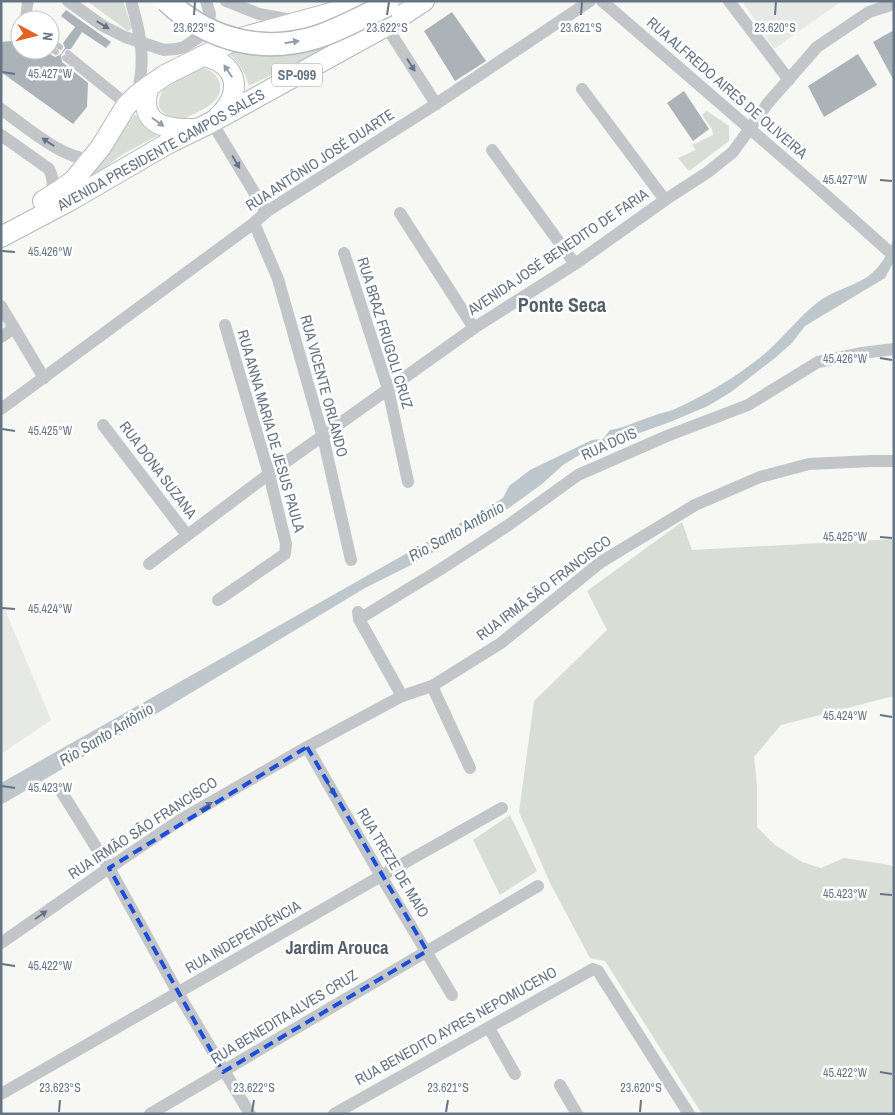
<svg xmlns="http://www.w3.org/2000/svg" width="895" height="1115" viewBox="0 0 895 1115" font-family="'Archivo Narrow',sans-serif">
<style>
.built{fill:#e7e9e7}
.green{fill:#d8ded5}
.water{fill:#bdc7cc}
.building{fill:#abb3b9}
.lines{fill:none;stroke-linecap:round;stroke-linejoin:round}
.primary-casing{stroke:#b5b9bd;stroke-width:22}
.lane{stroke:#c2c6c9;stroke-width:6}
.street{stroke:#c2c6c9;stroke-width:12}
.primary{stroke:#fff;stroke-width:20}
.highway-bridge-casing{stroke:#b5b8bc;stroke-width:25;stroke-linecap:butt}
.highway-bridge{stroke:#fff;stroke-width:22}
.oneway{fill:#667585}
.oneway2{fill:#949eaa}
.marked{fill:none;stroke:#1d4ed8;stroke-width:4;stroke-dasharray:10 6;stroke-linejoin:round}
.ticks{fill:none;stroke:#667585;stroke-width:2}
.labels{text-anchor:middle;stroke-width:5;stroke-linejoin:round;paint-order:stroke}
.shield{fill:#fff;stroke:#949eaa;stroke-width:1}
.shield-label{font-size:14px;font-weight:bold;fill:#667585}
.street-label{font-size:15px;fill:#667585;stroke:#fff}
.water-label{font-size:16px;font-style:italic;fill:#627781;stroke:#fff}
.quarter-label{font-size:18px;font-weight:bold;fill:#545f6a;stroke:#fff}
.district-label{font-size:20px;font-weight:bold;fill:#545f6a;stroke:#fff}
.ticks-label{font-size:12px;text-anchor:middle;fill:#667585;stroke:#fff;stroke-width:5;stroke-linejoin:round;paint-order:stroke}
</style>
<rect width="100%" height="100%" fill="#f7f7f4"/>
<g class="built">
<polygon points="742,1 842,1 774,49"/>
<polygon points="1,600 51,720 1,754"/>
</g>
<g class="green">
<polygon points="87,1 123,1 132,28 128,31"/>
<path d="M340 38 347 39 249 86C245 72 240 64 230 54L239 49Z"/>
<path d="M201 68C209 69 216 73 219 81 227 103 196 112 181 120 165 116 152 110 163 90L194 70Z"/>
<polygon points="707,111 729,126 729,141 689,171 678,158 696,150 692,145 713,135 712,129 702,115"/>
<polygon points="135,114 146,129 157,136 123,154 79,187 109,151"/>
<polygon points="682,522 692,550 894,539 894,696 781,725 754,757 757,785 757,827 775,845 802,862 821,868 844,858 890,865 894,868 894,1114 702,1114 605,961 590,958 550,883 519,812 534,701 607,630 587,591"/>
<polygon points="510,815 537,871 500,895 473,840"/>
</g>
<path class="water" d="M894 238V261L885 278 805 326 792 343 775 358 731 392 708 406 670 422 581 454 563 465 542 484 509 508 411 565 365 588 161 711 1 805V783L478 513 503 498 509 486 530 470 592 440 603 439 610 430C628 427 636 421 653 416 660 413 668 412 675 409 708 394 742 374 769 350 785 335 800 316 818 302 831 292 848 288 862 280 878 272 888 254 894 238Z"/>
<g class="building">
<polygon points="66,10 111,42 106,48 82,32 71,49 66,49 61,55 62,62 88,83 87,107 73,124 1,72 1,42 20,40 20,50 43,50 55,57 60,55 65,48 63,43 75,27 61,16"/>
<polygon points="452,12 486,61 455,81 424,31"/>
<polygon points="894,30 894,81 873,42"/>
<polygon points="858,54 877,85 824,117 808,86"/>
<polygon points="684,91 709,129 693,141 667,103"/>
</g>
<g class="lines">
<defs>
<g id="primary">
<path d="M204 56C239 64 243 93 218 117"/>
<path d="M149 86C137 123 163 130 193 129"/>
<polyline points="43,201 59,191 74,180 101,147 126,106 137,95 165,75 237,39 342,10 362,1"/>
<polyline points="1,237 69,201 167,144 208,124 386,26 424,1"/>
</g>
</defs>
<use href="#primary" class="primary-casing"/>
<g class="lane">
<polyline points="23,20 25,1"/>
<polyline points="30,20 29,10 31,1"/>
<polyline points="50,40 60,47"/>
<polyline points="50,48 56,52"/>
<polyline points="68,53 121,96 128,99"/>
<polyline points="65,58 117,100 122,108"/>
</g>
<g class="street">
<polyline points="68,1 103,26 125,37 164,50 176,49 184,47 202,35 209,21 210,14 206,1"/>
<path d="M131 1C141 36 146 59 137 95"/>
<polyline points="226,1 259,14 292,20"/>
<polyline points="602,1 809,180 894,256"/>
<polyline points="729,1 789,80"/>
<polyline points="386,26 436,104"/>
<polyline points="582,89 665,200"/>
<path d="M1 109C24 125 64 161 93 159"/>
<polyline points="208,124 216,129 266,212"/>
<path d="M1 135 49 169C54 179 53 186 51 197"/>
<polyline points="492,150 575,264"/>
<polyline points="400,213 474,328"/>
<polyline points="254,223 278,279 323,437 351,560"/>
<polyline points="344,253 388,389 408,482"/>
<polyline points="1,306 44,378"/>
<polyline points="1,337 14,328"/>
<polyline points="1,409 254,223 266,212 436,104 590,1"/>
<polyline points="103,425 187,535"/>
<polyline points="149,564 269,474 474,328 575,264 665,200 708,172 733,152 768,103 817,47 869,12 894,4"/>
<polyline points="218,600 285,554 286,544 269,474 225,325"/>
<polyline points="358,612 359,619 402,696"/>
<polyline points="359,619 441,569 510,524 578,475 667,436 748,405 818,362 862,353 894,349"/>
<polyline points="432,686 470,768"/>
<polyline points="307,747 381,876 452,995"/>
<polyline points="61,791 109,868 178,993 250,1114"/>
<polyline points="1,943 109,868 180,820 307,747 402,696 432,686 501,643 601,562 695,505 760,477 809,464 872,461 894,461"/>
<polyline points="489,1028 515,1074"/>
<polyline points="560,1085 577,1114"/>
<polyline points="1,1094 381,876 502,808"/>
<polyline points="150,1114 538,886"/>
<polyline points="334,1114 593,969 598,971 689,1114"/>
</g>
<use href="#primary" class="primary"/>
<defs>
<path id="highway-bridge" d="M167 1C208 40 262 54 317 37 341 29 364 16 387 5"/>
</defs>
<use href="#highway-bridge" class="highway-bridge-casing"/>
<use href="#highway-bridge" class="highway-bridge"/>
</g>
<defs><path id="oneway-solid" d="M-6-.8H1V-3.2L6.5 0L1 3.2V.8H-6Z" transform="scale(1.25)"/></defs>
<g class="oneway">
<use href="#oneway-solid" transform="translate(103 25) rotate(31)"/>
<use href="#oneway-solid" transform="translate(411 65) rotate(58)"/>
<use href="#oneway-solid" transform="translate(48 142) rotate(-146)"/>
<use href="#oneway-solid" transform="translate(236 162) rotate(59)"/>
<use href="#oneway-solid" transform="translate(331 789) rotate(60)"/>
<use href="#oneway-solid" transform="translate(206 806) rotate(-30)"/>
<use href="#oneway-solid" transform="translate(41 915) rotate(-35)"/>
</g>
<g class="oneway2">
<use href="#oneway-solid" transform="translate(292 42) rotate(-9)"/>
<use href="#oneway-solid" transform="translate(228 71) rotate(-124)"/>
<use href="#oneway-solid" transform="translate(158 122) rotate(35)"/>
</g>
<path class="marked" d="M307 747 427 951 223 1072 109 868Z"/>
<path class="ticks" d="M194 15 195 2M387 15 389 2M581 15 582 2M775 15 776 2M2 72 15 74M880 180 892 181M2 251 15 252M880 358 892 360M2 429 15 431M880 537 892 538M2 608 15 609M880 715 892 717M2 786 15 788M880 894 892 895M2 964 15 966M880 1072 892 1074M59 1112 60 1100M252 1112 254 1100M446 1112 448 1100M640 1112 641 1100"/>
<g class="labels">
<rect class="shield" x="272" y="63.5" width="50" height="23" rx="4"/>
<g class="shield-label">
<text x="297" y="80">SP-099</text>
</g>
<g class="street-label">
<text transform="translate(727 88) rotate(41)" y="5">RUA ALFREDO AIRES DE OLIVEIRA</text>
<text transform="translate(161 150) rotate(-29)" y="5">AVENIDA PRESIDENTE CAMPOS SALES</text>
<text transform="translate(320 160) rotate(-33)" y="5">RUA ANTÔNIO JOSÉ DUARTE</text>
<text transform="translate(558 252) rotate(-34)" y="5">AVENIDA JOSÉ BENEDITO DE FARIA</text>
<text transform="translate(385 333) rotate(73)" y="5">RUA BRAZ FRUGOLI CRUZ</text>
<text transform="translate(324 386) rotate(75)" y="5">RUA VICENTE ORLANDO</text>
<text transform="translate(271 431) rotate(74)" y="5">RUA ANNA MARIA DE JESUS PAULA</text>
<text transform="translate(609 444) rotate(-24)" y="5">RUA DOIS</text>
<text transform="translate(158 470) rotate(53)" y="5">RUA DONA SUZANA</text>
<text transform="translate(544 588) rotate(-37)" y="5">RUA IRMÃ SÃO FRANCISCO</text>
<text transform="translate(143 828) rotate(-33)" y="5">RUA IRMÃO SÃO FRANCISCO</text>
<text transform="translate(393 863) rotate(59)" y="5">RUA TREZE DE MAIO</text>
<text transform="translate(243 937) rotate(-30)" y="5">RUA INDEPENDÊNCIA</text>
<text transform="translate(284 1017) rotate(-31)" y="5">RUA BENEDITA ALVES CRUZ</text>
<text transform="translate(456 1026) rotate(-29)" y="5">RUA BENEDITO AYRES NEPOMUCENO</text>
</g>
<g class="water-label">
<text transform="translate(456 531) rotate(-29)" y="6">Rio Santo Antônio</text>
<text transform="translate(106 734) rotate(-31)" y="6">Rio Santo Antônio</text>
</g>
<g class="quarter-label">
<text x="337" y="954">Jardim Arouca</text>
</g>
<g class="district-label">
<text x="562" y="312">Ponte Seca</text>
</g>
</g>
<g class="ticks-label">
<text x="194" y="32">23.623°S</text>
<text x="387" y="32">23.622°S</text>
<text x="581" y="32">23.621°S</text>
<text x="775" y="32">23.620°S</text>
<text x="50" y="78">45.427°W</text>
<text x="845" y="184">45.427°W</text>
<text x="50" y="256">45.426°W</text>
<text x="845" y="363">45.426°W</text>
<text x="50" y="435">45.425°W</text>
<text x="845" y="541">45.425°W</text>
<text x="50" y="613">45.424°W</text>
<text x="845" y="720">45.424°W</text>
<text x="50" y="792">45.423°W</text>
<text x="845" y="898">45.423°W</text>
<text x="50" y="970">45.422°W</text>
<text x="845" y="1077">45.422°W</text>
<text x="60" y="1092">23.623°S</text>
<text x="254" y="1092">23.622°S</text>
<text x="448" y="1092">23.621°S</text>
<text x="641" y="1092">23.620°S</text>
</g>
<rect width="895" height="1115" fill="none" stroke="#667585" stroke-width="5"/>
<g transform="translate(35 35) rotate(97)"><circle r="24" fill="#ffffff" stroke="#c2c8ce"/>
<path d="M0-4L9 19L0 12L-9 19Z" fill="#e46127"/>
<text y="-8" font-size="14" font-weight="bold" text-anchor="middle" fill="#667585">N</text>
</g>
</svg>
